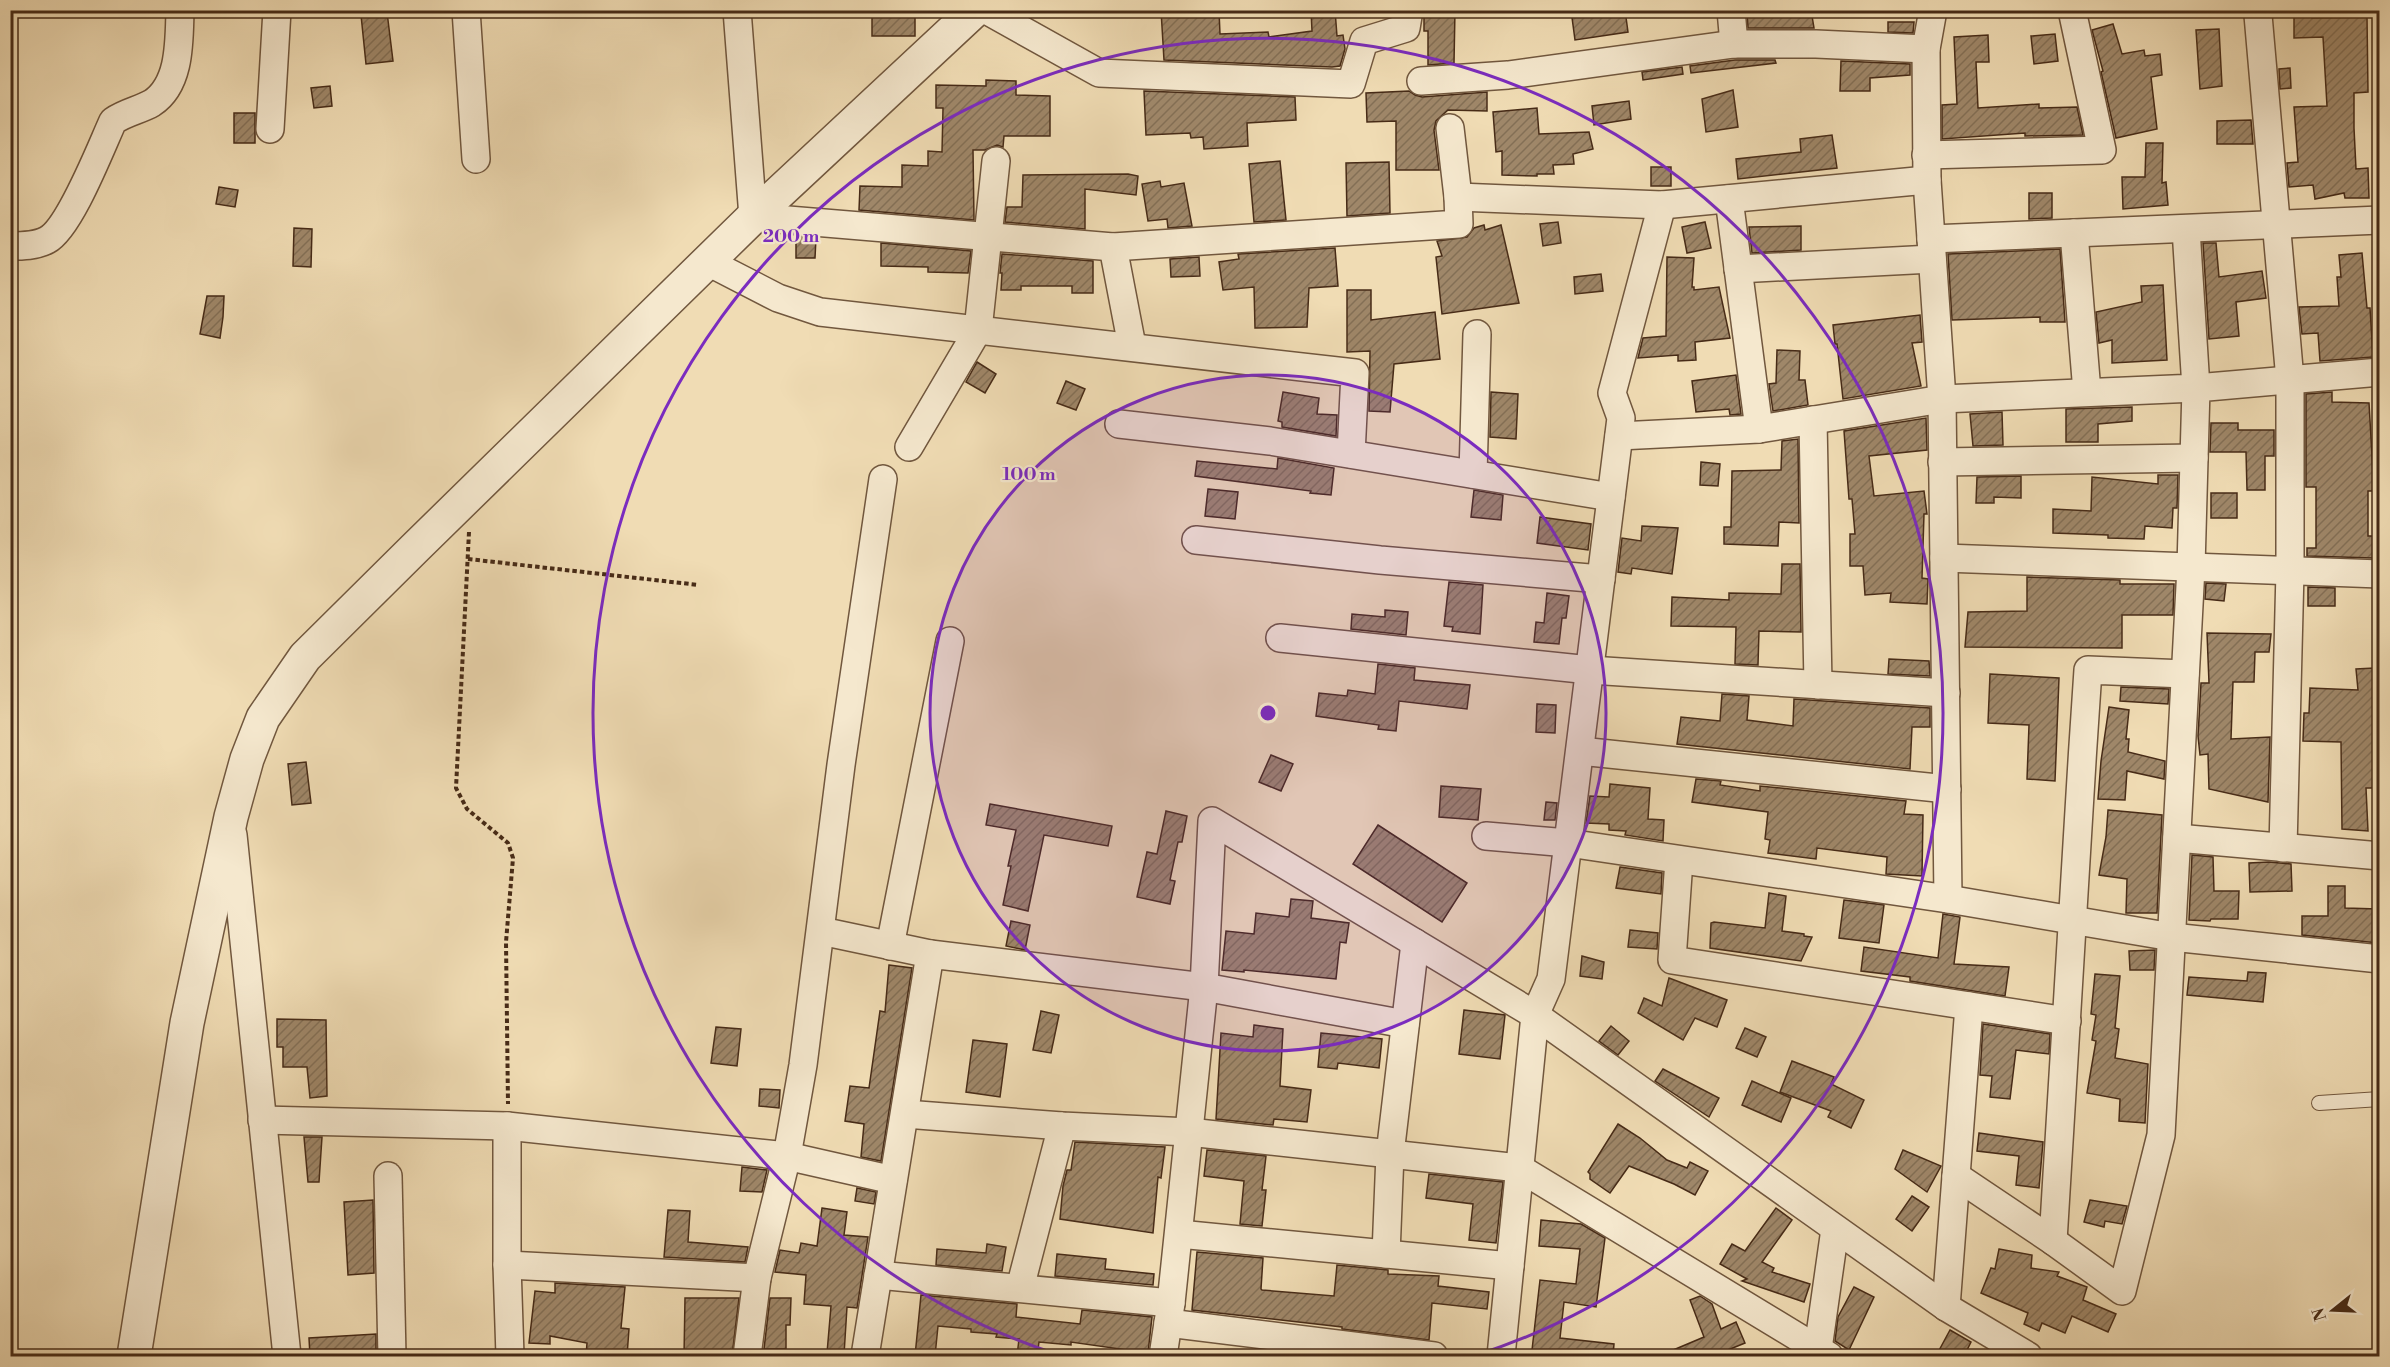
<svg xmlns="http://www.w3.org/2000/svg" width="2390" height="1367" viewBox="0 0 2390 1367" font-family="'Libre Bodoni',serif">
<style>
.building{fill:url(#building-hatch);stroke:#472b17;stroke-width:1.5}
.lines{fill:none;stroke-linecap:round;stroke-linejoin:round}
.service-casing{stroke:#71573e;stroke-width:16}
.minor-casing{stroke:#71573e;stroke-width:30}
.tertiary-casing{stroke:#71573e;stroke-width:36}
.path{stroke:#472b17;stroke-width:4;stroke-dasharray:4.5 3;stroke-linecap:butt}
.service{stroke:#f5e8ce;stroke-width:14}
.minor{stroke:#f5e8ce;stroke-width:27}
.tertiary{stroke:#f5e8ce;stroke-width:33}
.ring{fill:none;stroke:#7b2cbf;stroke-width:3}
.centre{fill:#7b2cbf;stroke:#f5e8ce;stroke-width:3}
.ring-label{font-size:18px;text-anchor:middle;font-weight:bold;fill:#7b2cbf;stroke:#f5e8ce;stroke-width:4.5;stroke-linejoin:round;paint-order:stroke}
</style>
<defs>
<pattern id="building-hatch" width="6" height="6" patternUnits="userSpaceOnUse" patternTransform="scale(1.5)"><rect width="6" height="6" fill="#9f8769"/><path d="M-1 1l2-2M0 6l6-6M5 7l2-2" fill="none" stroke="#836f55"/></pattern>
</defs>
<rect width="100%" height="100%" fill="#f0dcb4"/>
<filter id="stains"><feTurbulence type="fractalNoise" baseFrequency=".00333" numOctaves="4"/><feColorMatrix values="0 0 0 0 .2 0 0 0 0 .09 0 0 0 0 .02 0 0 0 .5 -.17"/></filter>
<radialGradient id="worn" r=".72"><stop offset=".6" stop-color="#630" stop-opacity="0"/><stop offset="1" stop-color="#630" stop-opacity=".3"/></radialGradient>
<g class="building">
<rect x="872" y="10" width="43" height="26"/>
<polygon points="1161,10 1219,11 1220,34 1268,32 1269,37 1312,31 1311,10 1335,10 1337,36 1343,35 1345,49 1340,66 1332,67 1164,60"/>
<polygon points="1424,10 1455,10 1454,63 1428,65 1428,31 1424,31"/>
<polygon points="1571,10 1625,10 1628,32 1575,40"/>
<polygon points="1755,10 1811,10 1814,28 1748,28 1747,12"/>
<polygon points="2294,10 2312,10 2312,18 2367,17 2368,92 2354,93 2354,128 2356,169 2368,168 2369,198 2345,198 2344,193 2315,199 2313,185 2289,187 2287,163 2298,162 2294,107 2327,106 2323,37 2294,38"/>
<polygon points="387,12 393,61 366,64 361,15"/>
<polygon points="1888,22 1914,22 1913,33 1888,32"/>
<polygon points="2113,24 2122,54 2144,50 2145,56 2160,54 2162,75 2151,77 2157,129 2116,138 2101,72 2103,71 2092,30"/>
<polygon points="2219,29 2222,86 2200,89 2196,30"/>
<polygon points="2055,34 2058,61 2034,64 2031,36"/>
<polygon points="1988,35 1989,62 1976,62 1978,108 2039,104 2039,108 2077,107 2083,135 2025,136 2025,133 1942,139 1942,105 1957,104 1954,37"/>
<polygon points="1735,60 1775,60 1776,63 1691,73 1690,66"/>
<polygon points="1841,61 1910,64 1910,75 1870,78 1870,91 1840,91"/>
<polygon points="1682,67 1683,74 1643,80 1642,72"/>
<polygon points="2290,68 2291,88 2280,89 2279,69"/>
<polygon points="986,80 1016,81 1016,95 1050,96 1050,136 1004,136 1003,147 997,145 985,150 973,150 974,220 859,210 860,186 902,187 902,165 928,166 928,151 942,152 943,108 936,108 936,85 986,86"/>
<polygon points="330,86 332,106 314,108 311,88"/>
<polygon points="1733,90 1738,127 1706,132 1702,99"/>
<polygon points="1144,91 1295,97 1296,120 1247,123 1248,146 1204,149 1203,137 1191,138 1190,133 1146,135"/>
<polygon points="1409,91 1415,95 1422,97 1487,92 1487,111 1448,110 1436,121 1434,130 1439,170 1396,170 1396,121 1367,122 1366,93"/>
<polygon points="1629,101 1631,119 1594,125 1592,106"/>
<polygon points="1537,108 1539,134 1589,132 1593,149 1573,154 1574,164 1553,165 1554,174 1537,174 1537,176 1502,175 1502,151 1496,152 1493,112"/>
<rect x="234" y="113" width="21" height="30"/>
<polygon points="2251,120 2253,144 2217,144 2217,121"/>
<polygon points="1832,135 1837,168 1738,179 1736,159 1801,152 1800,139"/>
<polygon points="2146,143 2163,143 2162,183 2166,182 2168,205 2123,209 2122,177 2145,177"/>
<polygon points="1280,161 1286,220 1254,222 1249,164"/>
<polygon points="1389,162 1390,213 1347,216 1346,163"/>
<rect x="1651" y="167" width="20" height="19"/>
<polygon points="1128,174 1138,176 1136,195 1085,189 1085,229 1005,222 1007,207 1022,207 1023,175"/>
<polygon points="1160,181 1161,187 1184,183 1192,226 1168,228 1167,219 1148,221 1142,184"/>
<polygon points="219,187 238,190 235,207 216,204"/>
<polygon points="2029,193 2052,193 2052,218 2029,219"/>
<polygon points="1558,222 1561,243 1543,246 1540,224"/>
<polygon points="1705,222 1711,248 1687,253 1682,227"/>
<polygon points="1484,225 1485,230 1501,225 1519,303 1442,314 1436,257 1442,256 1437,241 1467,237 1474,228"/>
<polygon points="1801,226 1801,250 1752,253 1749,227"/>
<polygon points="294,228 312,229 311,267 293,266"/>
<polygon points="796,236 816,238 815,258 796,258"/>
<polygon points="881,243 971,251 968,273 928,272 928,267 881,266"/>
<polygon points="2203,243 2216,243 2219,277 2262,271 2266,298 2236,302 2239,336 2209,339"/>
<polygon points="1335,248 1338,286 1309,288 1307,327 1255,328 1254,287 1223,290 1219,262 1239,259 1238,254"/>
<polygon points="2060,249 2065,322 2040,322 2040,317 1952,320 1948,254"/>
<polygon points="2362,253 2367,308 2370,308 2373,357 2320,361 2318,333 2302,334 2299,307 2339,306 2337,277 2341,277 2339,255"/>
<polygon points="1002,254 1093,261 1093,293 1072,293 1072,286 1021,286 1021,290 1001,290 1002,273 1000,273"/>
<polygon points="1199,257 1200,276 1171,277 1170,259"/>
<polygon points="1667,257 1694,258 1692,287 1694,287 1694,290 1719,287 1730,338 1695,342 1696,360 1678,361 1678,355 1638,358 1643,338 1666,336"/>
<polygon points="1601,274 1603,291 1575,294 1574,277"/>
<polygon points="2163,285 2167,360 2112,363 2112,340 2099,343 2096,312 2142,302 2141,286"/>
<polygon points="1347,290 1371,290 1371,320 1435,312 1440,359 1394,364 1390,412 1369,411 1370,351 1347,352"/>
<polygon points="207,296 224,296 223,317 220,338 200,334"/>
<polygon points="1920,315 1922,342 1912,343 1921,386 1843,399 1837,344 1835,344 1833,325"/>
<polygon points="1777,350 1800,351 1799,380 1805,380 1808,405 1773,411 1769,384 1776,383"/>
<polygon points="977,362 996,374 985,393 966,382"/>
<polygon points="1736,375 1741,414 1730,415 1729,409 1696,412 1692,381"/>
<polygon points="1066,381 1085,389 1076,410 1057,403"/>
<polygon points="1283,392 1319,398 1317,414 1337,415 1336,436 1282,427 1282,422 1278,421"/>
<polygon points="1491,392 1518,394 1516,439 1490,437"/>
<polygon points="2332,392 2332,402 2369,403 2374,491 2368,491 2368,536 2373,536 2373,558 2307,556 2307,548 2316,548 2316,487 2306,487 2306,394"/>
<polygon points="2132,407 2132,421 2098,424 2098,442 2066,442 2066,409"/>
<polygon points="2002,412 2003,445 1973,446 1970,414"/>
<polygon points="1926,418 1927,450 1869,456 1874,496 1924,491 1927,514 1924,514 1922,578 1928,579 1927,604 1890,602 1891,593 1865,595 1863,566 1850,566 1850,534 1855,534 1852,499 1849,499 1844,431"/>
<polygon points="2211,423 2238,423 2238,430 2274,430 2274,456 2265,456 2265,490 2247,490 2246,452 2210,452"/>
<polygon points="1798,439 1799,523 1779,522 1778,546 1724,544 1724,527 1731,527 1732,471 1781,470 1782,441"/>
<polygon points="1278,458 1334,468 1331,495 1310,493 1311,491 1195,476 1197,461 1277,469"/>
<polygon points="1701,462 1720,464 1718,486 1700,485"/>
<polygon points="2158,475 2178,475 2177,508 2173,508 2172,528 2145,526 2144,539 2108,538 2108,535 2053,533 2053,509 2091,511 2092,477 2158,484"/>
<polygon points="2021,476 2021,498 1994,497 1994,503 1976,503 1977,477"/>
<polygon points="1208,489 1238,492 1235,519 1205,516"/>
<polygon points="1474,490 1503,495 1501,520 1471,517"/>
<rect x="2211" y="493" width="26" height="25"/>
<polygon points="1540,517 1591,524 1588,550 1537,543"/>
<polygon points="1642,526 1678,528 1672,574 1632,568 1631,574 1618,572 1622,538 1641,541"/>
<polygon points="1782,564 1800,564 1801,632 1759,631 1758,665 1735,664 1736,627 1671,626 1672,597 1729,600 1729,593 1781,594"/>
<polygon points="2027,577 2120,580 2120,584 2174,584 2173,615 2122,615 2122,648 1965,647 1968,612 2027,611"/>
<polygon points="1449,582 1483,585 1480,634 1452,631 1453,627 1444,626"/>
<polygon points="2206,583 2226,584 2224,601 2205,599"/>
<polygon points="2308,587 2335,588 2335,606 2308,606"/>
<polygon points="1547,593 1569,596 1566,618 1562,618 1559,644 1534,642 1536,622 1544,623"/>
<polygon points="1385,610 1408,612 1406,635 1351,629 1352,614 1385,617"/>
<polygon points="2207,633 2271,634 2269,652 2255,652 2254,682 2233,682 2231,739 2270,737 2268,802 2209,789 2208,754 2200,755 2198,736 2201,683 2209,683"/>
<polygon points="1889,659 1929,661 1930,676 1888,674"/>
<polygon points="1378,664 1415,668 1414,680 1470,685 1467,709 1399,701 1396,731 1378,729 1379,725 1316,716 1319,693 1347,696 1348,690 1375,694"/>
<polygon points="2374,668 2377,705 2374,705 2376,766 2379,766 2379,788 2366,788 2368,831 2342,829 2341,742 2303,741 2304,713 2309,713 2310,688 2358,690 2356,669"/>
<polygon points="1990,674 2059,678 2055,781 2027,779 2029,725 1988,723"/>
<polygon points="2121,687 2169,689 2168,704 2120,701"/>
<polygon points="1722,694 1749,696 1747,720 1793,726 1794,699 1930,708 1930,727 1912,727 1910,769 1677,744 1681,717 1720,721"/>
<polygon points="1537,704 1556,705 1555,733 1536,732"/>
<polygon points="2109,707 2129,710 2126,739 2129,739 2128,752 2165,761 2164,779 2127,771 2125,800 2098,799 2101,761"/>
<polygon points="1271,755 1293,764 1281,791 1259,782"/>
<polygon points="306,762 311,803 292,805 288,764"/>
<polygon points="1696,779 1721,781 1720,785 1760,791 1760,786 1906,801 1904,814 1923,815 1922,876 1886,874 1887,857 1817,848 1816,859 1768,853 1770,840 1765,839 1768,812 1692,802"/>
<polygon points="1610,784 1650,788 1648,819 1664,820 1663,841 1625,835 1626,831 1609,830 1609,824 1586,823 1590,796 1609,797"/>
<polygon points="1441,786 1481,789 1478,820 1439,817"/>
<polygon points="1546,802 1557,803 1555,820 1544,820"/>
<polygon points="990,804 1112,826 1108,846 1044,835 1028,911 1003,905 1011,866 1008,866 1016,830 986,825"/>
<polygon points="2108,810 2162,815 2157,913 2126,913 2127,879 2099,875 2106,837"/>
<polygon points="1166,811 1187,816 1182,842 1178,842 1170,880 1175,881 1170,904 1137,897 1147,852 1157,854"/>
<polygon points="1378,825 1467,883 1442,922 1353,864"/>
<polygon points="2192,855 2213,857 2214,891 2239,891 2238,919 2211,919 2210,921 2189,920"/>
<polygon points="2269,862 2291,864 2292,891 2250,892 2249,863"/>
<polygon points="1620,867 1662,873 1661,894 1616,888"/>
<polygon points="2328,886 2345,886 2345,908 2378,909 2378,943 2302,935 2302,916 2328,916"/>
<polygon points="1769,893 1786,896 1782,931 1804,934 1804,936 1812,937 1801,961 1710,948 1711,923 1714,922 1765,928"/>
<polygon points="1291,899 1313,901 1311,918 1349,923 1346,943 1340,942 1336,979 1244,970 1244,972 1222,970 1226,931 1254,934 1256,913 1289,917"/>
<polygon points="1844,900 1884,905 1879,943 1839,938"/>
<polygon points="1943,914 1960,917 1954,964 2009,967 2005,996 1910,981 1910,977 1861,971 1864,947 1938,958"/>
<polygon points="1011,921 1030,925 1025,950 1006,946"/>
<polygon points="1630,930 1658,933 1657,949 1628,947"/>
<polygon points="2155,950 2154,970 2130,970 2129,951"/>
<polygon points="1582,956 1604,962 1602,979 1580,976"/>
<polygon points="889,965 912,968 881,1161 861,1157 864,1124 845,1121 850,1086 869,1088 880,1011 885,1012"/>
<polygon points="2248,972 2266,973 2263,1002 2187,995 2189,977 2247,981"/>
<polygon points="2095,974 2120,976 2115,1028 2119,1029 2115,1058 2148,1064 2145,1123 2119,1121 2120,1099 2087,1093 2096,1041 2092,1040 2096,1015 2091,1014"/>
<polygon points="1669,978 1727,1000 1717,1027 1695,1018 1683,1040 1638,1013 1644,998 1662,1006"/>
<polygon points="1464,1010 1505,1015 1500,1059 1459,1054"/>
<polygon points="1041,1011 1059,1015 1051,1053 1033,1050"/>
<polygon points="277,1019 326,1020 327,1096 310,1098 307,1067 283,1067 283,1047 277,1047"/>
<polygon points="1983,1024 2050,1034 2049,1054 2016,1050 2010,1099 1990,1097 1992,1076 1980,1075"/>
<polygon points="1254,1025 1283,1029 1280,1086 1311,1090 1307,1122 1274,1119 1273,1125 1216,1119 1221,1033 1253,1037"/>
<polygon points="1611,1026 1629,1041 1618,1055 1599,1041"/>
<polygon points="716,1027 741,1029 737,1066 711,1063"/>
<polygon points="1745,1028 1766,1037 1757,1057 1736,1048"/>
<polygon points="1321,1033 1382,1039 1379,1068 1338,1063 1337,1069 1318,1067"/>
<polygon points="973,1040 1007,1044 1000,1097 966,1092"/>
<polygon points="1792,1061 1834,1077 1831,1084 1864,1100 1851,1128 1828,1117 1831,1111 1780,1092"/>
<polygon points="1663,1069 1719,1098 1709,1117 1655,1081"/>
<polygon points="1752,1081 1791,1098 1781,1122 1742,1105"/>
<polygon points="760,1089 780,1090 779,1108 759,1106"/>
<polygon points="1618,1124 1640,1138 1667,1160 1687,1168 1690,1162 1708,1171 1695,1195 1674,1184 1629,1166 1610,1193 1590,1179 1590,1174 1588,1172"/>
<polygon points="1979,1133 2043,1142 2039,1188 2016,1185 2019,1156 1977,1151"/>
<polygon points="304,1137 322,1137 319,1182 308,1182"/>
<polygon points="1075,1142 1165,1147 1161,1178 1158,1177 1153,1233 1060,1219 1063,1186 1067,1170 1071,1170"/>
<polygon points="1207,1150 1266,1156 1262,1190 1266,1190 1262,1226 1240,1224 1244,1181 1204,1176"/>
<polygon points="1903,1150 1941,1166 1927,1192 1895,1169"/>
<polygon points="742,1167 767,1170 762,1192 740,1191"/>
<polygon points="1429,1174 1503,1182 1496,1243 1469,1240 1473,1204 1426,1198"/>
<polygon points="857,1188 876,1192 874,1204 855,1201"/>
<polygon points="1912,1196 1929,1207 1912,1231 1896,1219"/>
<polygon points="373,1200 374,1273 348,1275 344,1202"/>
<polygon points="2090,1200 2127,1206 2122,1224 2105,1221 2104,1227 2084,1222"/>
<polygon points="822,1208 847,1212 844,1235 868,1237 857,1308 847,1307 844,1355 827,1353 831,1306 804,1304 806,1275 775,1272 780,1250 799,1253 801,1243 817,1246"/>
<polygon points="1776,1208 1792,1220 1762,1262 1774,1268 1772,1272 1810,1284 1804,1302 1742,1281 1747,1279 1720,1264 1732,1244 1745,1251"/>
<polygon points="668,1210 690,1211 688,1242 748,1247 745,1262 664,1257"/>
<polygon points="1541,1220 1581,1224 1605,1238 1596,1307 1564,1302 1560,1338 1614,1344 1613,1356 1550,1356 1539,1355 1540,1351 1532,1350 1540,1280 1576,1284 1580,1249 1539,1246"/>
<polygon points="987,1244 1006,1247 1002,1271 936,1265 937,1249 986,1253"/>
<polygon points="1999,1249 2032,1255 2031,1268 2059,1272 2057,1276 2087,1287 2083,1300 2116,1314 2108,1332 2072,1316 2065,1333 2042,1323 2039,1331 2024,1324 2028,1313 1981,1293 1991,1268 1995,1269"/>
<polygon points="1197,1252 1263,1258 1261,1289 1262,1290 1334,1296 1337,1265 1388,1270 1388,1274 1439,1276 1438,1286 1489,1292 1487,1309 1432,1303 1429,1340 1342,1329 1342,1327 1192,1310"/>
<polygon points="1057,1254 1106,1259 1105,1269 1154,1274 1153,1285 1055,1276"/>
<polygon points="555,1283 625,1287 621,1328 629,1329 627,1356 586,1356 587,1343 550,1336 550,1344 529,1343 535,1291 555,1293"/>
<polygon points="1854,1287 1874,1297 1849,1350 1835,1341 1838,1317"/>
<polygon points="921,1295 1017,1304 1016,1317 1080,1324 1082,1310 1152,1317 1148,1353 1071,1342 1071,1345 1039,1342 1037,1356 1017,1356 1019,1339 996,1337 997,1334 971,1332 971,1329 938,1326 935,1356 915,1356"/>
<polygon points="1700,1296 1712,1304 1721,1329 1736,1322 1745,1343 1713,1356 1659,1356 1704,1337 1690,1300"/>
<polygon points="685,1298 739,1298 732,1356 684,1356"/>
<polygon points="770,1298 791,1298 790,1325 786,1325 786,1349 764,1349"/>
<polygon points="1950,1330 1971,1342 1964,1356 1936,1356"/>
<polygon points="376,1334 376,1356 310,1356 309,1338"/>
</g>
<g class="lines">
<defs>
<polyline id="service" points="2319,1103 2380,1099"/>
<g id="minor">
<polyline points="466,10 476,159"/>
<polyline points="737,10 753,217 1113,247 1459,224 1458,197 1450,128"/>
<polyline points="986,10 1099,73 1351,84 1364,41 1406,28 1409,10"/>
<polyline points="1731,10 1734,44"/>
<polyline points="1933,10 1926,49 1927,180 1942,399 1948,899"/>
<polyline points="2261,10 2258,15 2290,380 2290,571 2283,848"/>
<polyline points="1421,81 1508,75 1734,44 1816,44 1926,49"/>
<polyline points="270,129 277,10"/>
<polyline points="1926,155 2102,150 2072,10"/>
<polyline points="1458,197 1662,205 1927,180"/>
<polyline points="1729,199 1759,429"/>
<polyline points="2074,233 2087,392"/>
<polyline points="1931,239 2380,220"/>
<path d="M10 246C22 246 36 246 47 240 70 228 101 147 113 121 126 112 140 110 152 103 181 84 179 40 180 10"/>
<polyline points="1113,247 1132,346"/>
<polyline points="708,262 778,298 820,312 1355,373 1351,454"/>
<polyline points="1738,269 1932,259"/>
<polyline points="1813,420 1818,685"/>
<polyline points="1119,424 1270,441 1611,497"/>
<polyline points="1619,436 1759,429 1942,399 2196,388 2186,229"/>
<polyline points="909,447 978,330 996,161"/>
<polyline points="1942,462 2194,458"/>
<polyline points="1473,474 1477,334"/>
<polyline points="1196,540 1380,560 1601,579"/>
<polyline points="1944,558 2380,574"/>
<polyline points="1280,638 1590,670 1946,693"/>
<polyline points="1580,751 1947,789"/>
<polyline points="233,835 287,1356"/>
<polyline points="1486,836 1568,843 1948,899 2172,937 2380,959"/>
<polyline points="2177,838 2380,856"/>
<polyline points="1679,860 1672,960 2067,1021"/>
<polyline points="821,931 930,954"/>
<polyline points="890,946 950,641"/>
<polyline points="905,1114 1062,1126 1189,1132 1519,1168 1829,1356"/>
<polyline points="262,1120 507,1126 787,1156 893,1180"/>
<polyline points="507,1126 507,1265 510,1356"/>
<polyline points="388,1176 392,1356"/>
<polyline points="1956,1176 2053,1241 2122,1291 2161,1135 2191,567 2196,388 2380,372"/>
<polyline points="1179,1234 1510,1266"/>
<path d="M2053 1241C2065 1050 2075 860 2088 670L2185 674"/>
<polyline points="1386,1254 1390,1154 1415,943"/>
<polyline points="507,1265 757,1278"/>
<polyline points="878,1275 1171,1303"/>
<polyline points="1020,1288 1062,1126"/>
<polyline points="1946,1307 1969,1006"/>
<polyline points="1168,1323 1434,1356"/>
<polyline points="747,1356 757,1278 787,1156 803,1065 841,765 883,479"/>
<polyline points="865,1356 930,954 1204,987 1405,1024"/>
<polyline points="1163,1356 1171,1303 1204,987 1212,821 1535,1015 1946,1307 2028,1356"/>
<polyline points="1501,1356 1535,1015 1551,979 1621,418 1612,393 1662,205"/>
<polyline points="1817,1356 1835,1229"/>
</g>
<polyline id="tertiary" points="134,1356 187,1023 231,817 247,759 263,718 305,657 416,547 753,217 975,10"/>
</defs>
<use href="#service" class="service-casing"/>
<use href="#minor" class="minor-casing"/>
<use href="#tertiary" class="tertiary-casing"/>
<g class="path">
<polyline points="469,532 456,788 467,809 508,843 513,858 506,942 508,1104"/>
<polyline points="468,559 699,585"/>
</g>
<use href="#service" class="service"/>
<use href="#minor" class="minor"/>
<use href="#tertiary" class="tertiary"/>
</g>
<circle cx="1268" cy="713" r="338" fill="#7b2cbf" fill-opacity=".12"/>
<g class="ring">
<circle cx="1268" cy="713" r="338"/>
<path d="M1059 1355A675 675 0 1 1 1477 1355"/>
</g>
<circle cx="1268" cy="713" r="9" class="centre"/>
<g class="ring-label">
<text x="791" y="242">200 m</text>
<text x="1029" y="480">100 m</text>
</g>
<rect width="2390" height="1367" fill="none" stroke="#f0dcb4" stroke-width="36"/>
<rect x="12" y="12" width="2366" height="1343" fill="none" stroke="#472b17" stroke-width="3"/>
<rect x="18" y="18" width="2354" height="1331" fill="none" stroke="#472b17" stroke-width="1.5"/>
<g transform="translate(2333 1310) rotate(252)" stroke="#f5e8ce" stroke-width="4.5" paint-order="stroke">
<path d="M0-4.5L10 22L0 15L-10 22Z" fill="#472b17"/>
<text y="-9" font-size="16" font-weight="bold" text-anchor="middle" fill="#472b17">N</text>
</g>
<rect width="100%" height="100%" filter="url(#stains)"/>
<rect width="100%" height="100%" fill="url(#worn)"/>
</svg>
